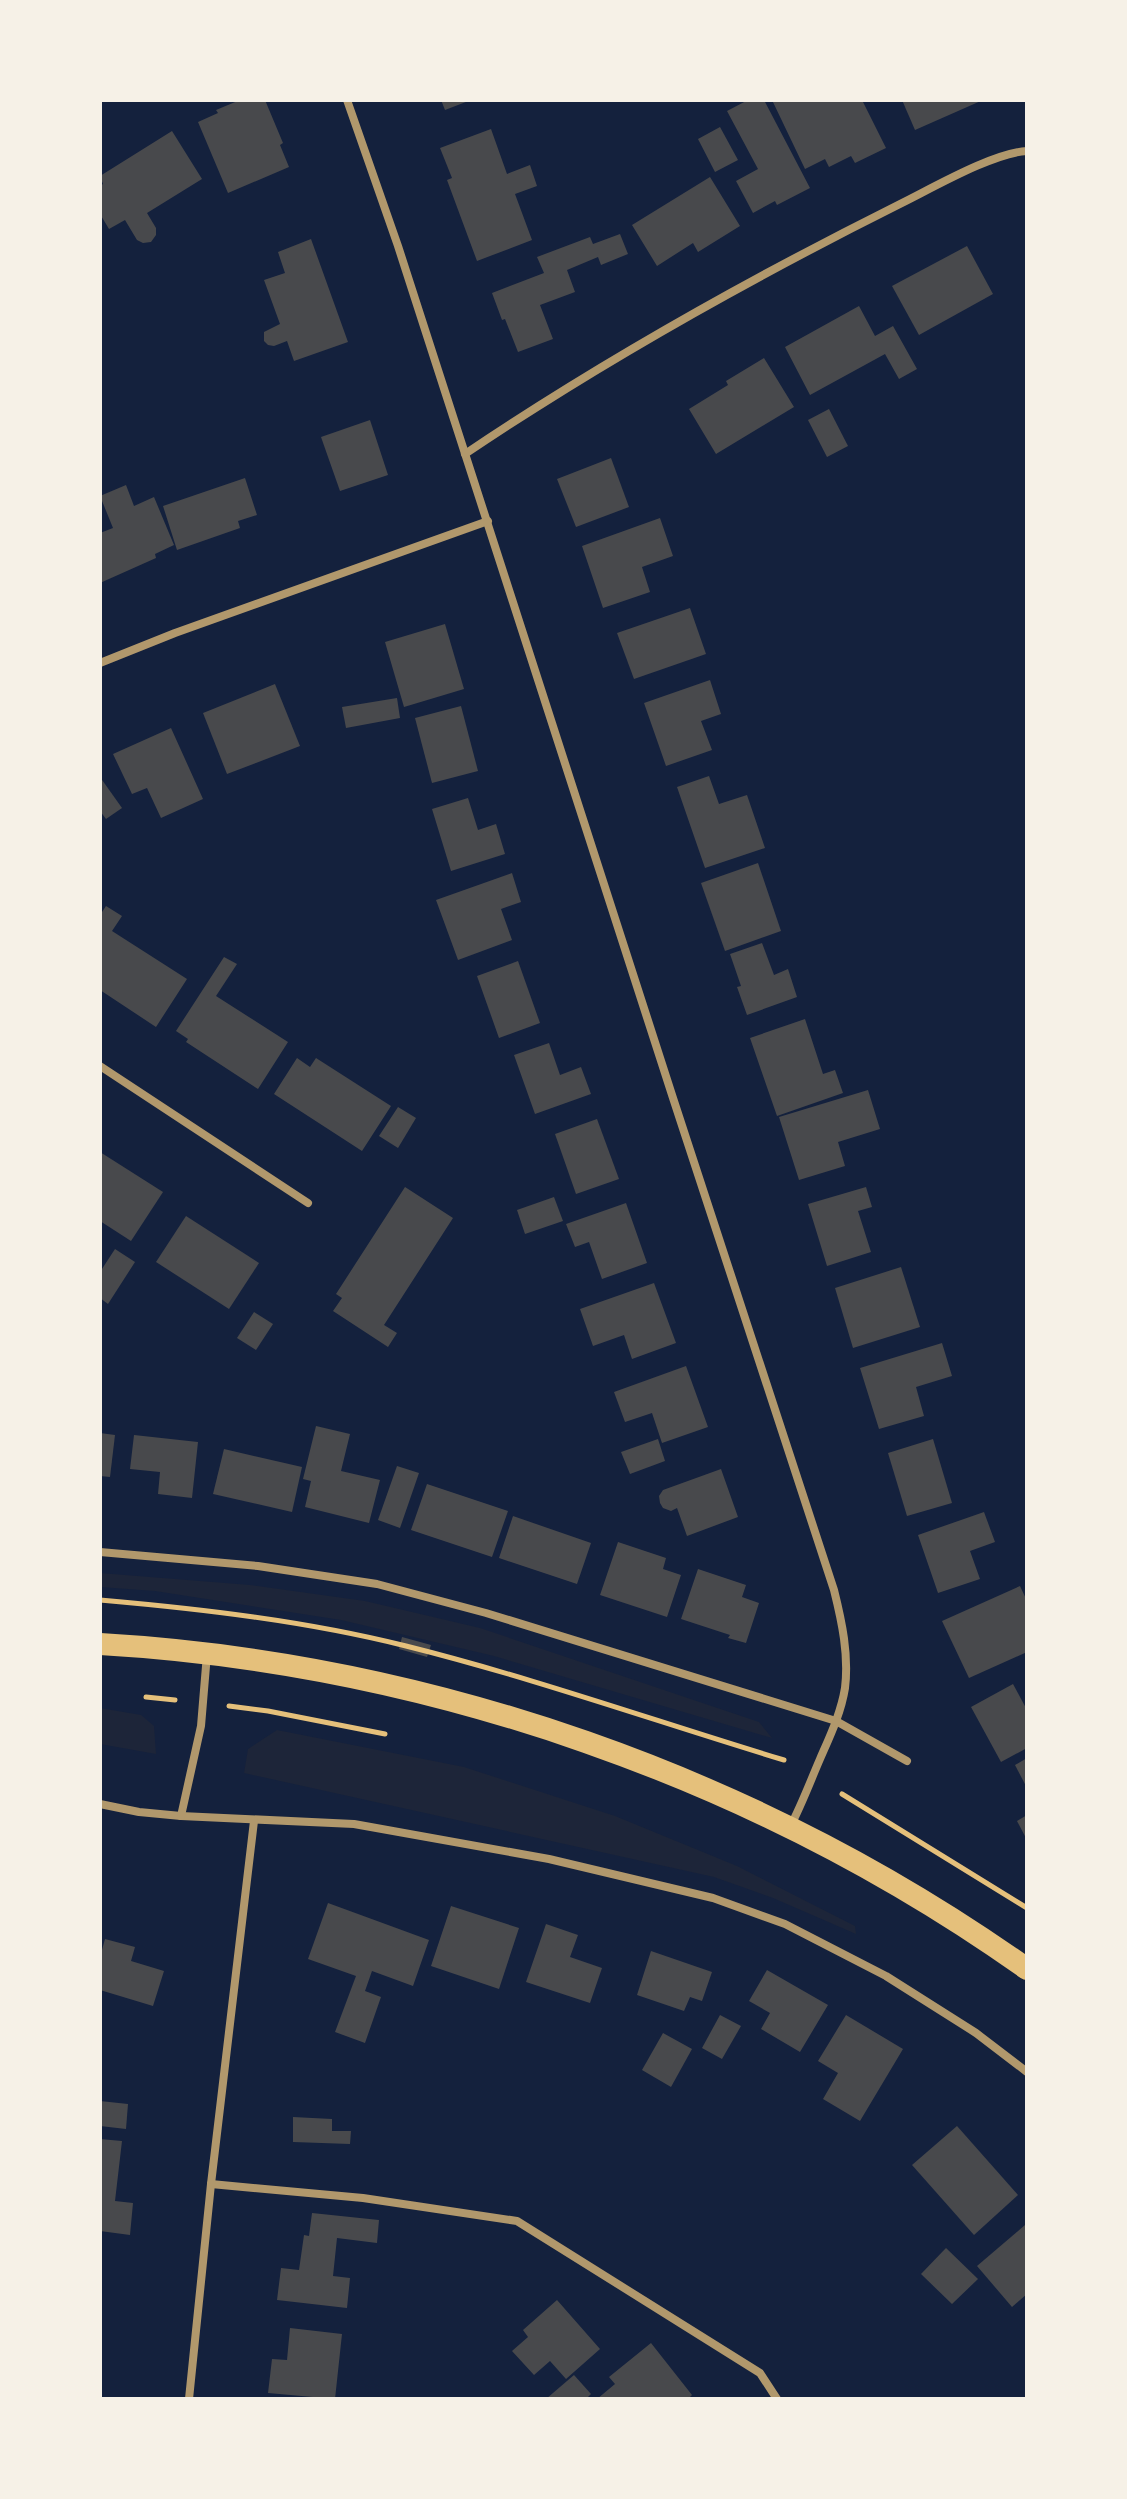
<svg xmlns="http://www.w3.org/2000/svg" width="1127" height="2499" viewBox="0 0 1127 2499" font-family="Figtree,sans-serif">
<style>
.green{fill:#1d2539}
.building{fill:#48494c}
.lines{fill:none;stroke-linecap:round;stroke-linejoin:round}
.path{stroke:#e5c07b;stroke-width:5}
.minor{stroke:#b1986c;stroke-width:8}
.trunk{stroke:#e5c07b;stroke-width:22}
</style>
<rect width="100%" height="100%" fill="#14213d"/>
<g class="green">
<polygon points="100,1573 250,1585 365,1601 480,1628 759,1722 772,1738 494,1656 341,1620 155,1591 100,1587"/>
<polygon points="100,1708 141,1715 154,1726 156,1754 100,1744"/>
<polygon points="277,1730 464,1767 615,1816 737,1866 855,1926 856,1934 773,1898 714,1877 244,1773 248,1749"/>
</g>
<g class="building">
<polygon points="240,100 265,100 283,143 280,145 289,167 228,193 198,122 218,113 216,110"/>
<polygon points="441,100 471,100 445,110"/>
<polygon points="748,100 764,100 810,188 777,205 775,201 753,213 736,181 758,169 727,111"/>
<polygon points="772,100 862,100 886,148 855,163 851,156 829,167 825,159 805,169"/>
<polygon points="902,100 983,100 915,130"/>
<polygon points="720,127 738,160 715,172 698,139"/>
<polygon points="491,129 507,174 530,165 537,186 515,194 532,240 477,261 447,180 452,178 440,148"/>
<polygon points="172,131 202,179 147,213 156,228 156,235 151,242 143,243 137,240 125,220 109,229 100,214 100,186 103,184 100,176"/>
<polygon points="710,177 740,226 698,252 693,243 657,266 632,225"/>
<polygon points="620,234 628,254 601,265 598,257 567,270 575,292 540,305 553,339 518,352 505,319 502,320 492,293 544,273 537,257 590,237 593,244"/>
<polygon points="311,239 348,342 294,361 287,341 274,346 268,345 264,341 264,332 280,324 264,280 285,273 278,252"/>
<polygon points="967,246 993,294 919,335 892,286"/>
<polygon points="859,306 875,336 893,326 917,369 899,379 885,354 810,395 785,347"/>
<polygon points="764,358 794,407 716,454 689,409 728,385 726,381"/>
<polygon points="829,409 848,446 827,457 808,420"/>
<polygon points="370,420 388,475 340,491 321,437"/>
<polygon points="611,458 629,507 576,527 557,479"/>
<polygon points="245,478 257,515 238,521 240,528 177,550 163,506"/>
<polygon points="126,485 134,506 154,497 174,545 155,554 156,558 100,583 100,533 113,528 100,496"/>
<polygon points="660,518 673,556 642,567 650,592 603,608 582,546"/>
<polygon points="690,608 706,654 634,679 617,633"/>
<polygon points="445,624 464,689 404,707 385,642"/>
<polygon points="710,680 721,714 701,721 712,750 666,766 644,703"/>
<polygon points="275,684 300,746 227,774 203,713"/>
<polygon points="397,698 400,718 346,728 342,707"/>
<polygon points="461,706 478,771 432,783 415,718"/>
<polygon points="171,728 203,799 161,818 147,788 132,794 113,754"/>
<polygon points="709,776 719,804 747,795 765,848 705,868 677,787"/>
<polygon points="100,777 122,808 106,819 100,811"/>
<polygon points="468,798 478,830 496,824 505,854 451,871 432,809"/>
<polygon points="758,863 781,931 725,951 701,883"/>
<polygon points="512,873 521,902 501,909 512,940 458,960 436,900"/>
<polygon points="106,906 122,916 112,931 187,979 156,1027 100,990 100,915"/>
<polygon points="762,943 774,975 788,969 797,997 747,1015 737,987 741,986 730,954"/>
<polygon points="224,957 237,964 216,996 288,1042 258,1089 186,1042 188,1039 176,1031"/>
<polygon points="518,961 540,1023 499,1038 477,976"/>
<polygon points="805,1019 823,1074 835,1070 843,1093 777,1116 750,1038"/>
<polygon points="549,1043 560,1075 581,1067 591,1094 535,1114 514,1055"/>
<polygon points="297,1058 310,1067 316,1058 391,1106 362,1151 274,1094"/>
<polygon points="868,1090 880,1129 838,1142 845,1166 799,1180 779,1117"/>
<polygon points="398,1107 416,1118 398,1148 379,1136"/>
<polygon points="597,1119 619,1179 576,1194 555,1134"/>
<polygon points="100,1152 163,1192 131,1241 100,1221"/>
<polygon points="405,1187 453,1218 384,1325 397,1333 388,1347 333,1311 342,1298 336,1294"/>
<polygon points="866,1187 872,1207 858,1211 871,1252 827,1266 808,1204"/>
<polygon points="554,1197 563,1221 525,1234 517,1210"/>
<polygon points="626,1203 647,1263 602,1279 589,1242 575,1247 566,1224"/>
<polygon points="186,1216 259,1263 229,1309 156,1262"/>
<polygon points="115,1249 135,1262 108,1304 100,1298 100,1272"/>
<polygon points="901,1267 920,1327 853,1348 835,1288"/>
<polygon points="654,1283 676,1343 632,1359 624,1335 593,1346 580,1309"/>
<polygon points="254,1312 273,1324 256,1350 237,1338"/>
<polygon points="942,1343 952,1376 916,1387 924,1416 879,1429 860,1368"/>
<polygon points="686,1366 708,1427 662,1443 652,1413 625,1422 614,1392"/>
<polygon points="316,1426 350,1434 341,1471 380,1480 369,1523 305,1507 311,1481 303,1479"/>
<polygon points="100,1433 115,1435 110,1477 100,1476"/>
<polygon points="134,1435 198,1442 192,1498 158,1494 160,1472 130,1469"/>
<polygon points="658,1439 665,1461 630,1474 621,1452"/>
<polygon points="933,1439 952,1503 907,1516 888,1453"/>
<polygon points="224,1449 302,1467 292,1512 213,1494"/>
<polygon points="397,1466 419,1473 400,1528 378,1520"/>
<polygon points="721,1469 738,1517 687,1536 677,1508 671,1511 663,1508 660,1503 659,1496 663,1490"/>
<polygon points="427,1484 508,1511 492,1557 411,1530"/>
<polygon points="984,1512 995,1542 970,1551 980,1579 938,1593 918,1535"/>
<polygon points="513,1516 591,1543 577,1584 499,1558"/>
<polygon points="618,1542 666,1558 663,1569 681,1575 667,1617 600,1595"/>
<polygon points="698,1569 746,1585 742,1597 759,1603 746,1643 728,1638 730,1635 681,1619"/>
<polygon points="1020,1586 1027,1601 1027,1652 969,1678 942,1621"/>
<polygon points="402,1637 431,1645 427,1657 399,1649"/>
<polygon points="1013,1684 1027,1710 1027,1748 1001,1762 971,1707"/>
<polygon points="1027,1758 1027,1788 1015,1765"/>
<polygon points="1027,1815 1027,1840 1017,1821"/>
<polygon points="328,1903 429,1940 413,1986 372,1971 365,1991 381,1997 365,2043 335,2032 356,1976 308,1959"/>
<polygon points="451,1906 519,1928 499,1989 431,1966"/>
<polygon points="546,1924 578,1935 570,1957 602,1968 590,2003 526,1982"/>
<polygon points="105,1939 135,1947 131,1961 164,1971 153,2006 100,1990 100,1957"/>
<polygon points="651,1951 712,1972 702,2001 690,1997 684,2011 637,1995"/>
<polygon points="767,1970 828,2005 800,2052 761,2029 770,2013 749,2001"/>
<polygon points="720,2015 741,2026 722,2059 702,2048"/>
<polygon points="846,2015 903,2049 860,2121 823,2099 838,2073 818,2061"/>
<polygon points="663,2033 692,2049 671,2087 642,2070"/>
<polygon points="100,2101 128,2104 126,2129 100,2126"/>
<polygon points="293,2117 332,2119 332,2131 351,2131 350,2144 293,2142"/>
<polygon points="957,2126 1018,2195 974,2235 912,2165"/>
<polygon points="100,2139 122,2141 115,2201 133,2203 130,2235 100,2231"/>
<polygon points="312,2213 379,2220 377,2243 337,2238 333,2276 350,2278 347,2308 277,2300 281,2268 299,2270 304,2235 309,2236"/>
<polygon points="1025,2225 1027,2228 1027,2294 1012,2307 977,2266"/>
<polygon points="946,2248 978,2279 952,2304 921,2274"/>
<polygon points="557,2300 600,2349 566,2379 550,2361 534,2375 512,2351 528,2337 523,2330"/>
<polygon points="290,2328 342,2334 335,2399 268,2393 272,2359 287,2360"/>
<polygon points="651,2343 692,2395 688,2399 597,2399 615,2384 609,2377"/>
<polygon points="574,2375 591,2394 586,2399 546,2399"/>
</g>
<g class="lines">
<g class="path">
<path d="M100 1600C202 1609 306 1621 406 1646 534 1678 658 1722 784 1760"/>
<polyline points="146,1697 175,1700"/>
<polyline points="229,1706 268,1711 385,1734"/>
<polyline points="842,1794 1027,1908"/>
</g>
<g class="minor">
<path d="M347 100 398 246 673 1098 834 1590C842 1622 849 1655 845 1688 841 1713 830 1736 820 1759 810 1782 802 1804 790 1827"/>
<path d="M465 454C603 361 750 279 898 205 931 189 992 153 1027 151"/>
<polyline points="100,663 175,633 488,521"/>
<polyline points="100,1066 308,1203"/>
<polyline points="100,1552 258,1566 377,1584 486,1613 836,1721 907,1761"/>
<polyline points="100,1804 139,1812 181,1816 354,1824 549,1859 713,1898 785,1924 886,1976 976,2033 1027,2072"/>
<polyline points="181,1816 201,1726 207,1654"/>
<polyline points="211,2184 363,2198 517,2221 760,2373 777,2399"/>
<polyline points="189,2399 211,2184 254,1821"/>
</g>
<path class="trunk" d="M100 1644C429 1663 758 1778 1027 1969"/>
</g>
<rect width="1127" height="2499" fill="none" stroke="#f6f1e7" stroke-width="204"/>
</svg>
